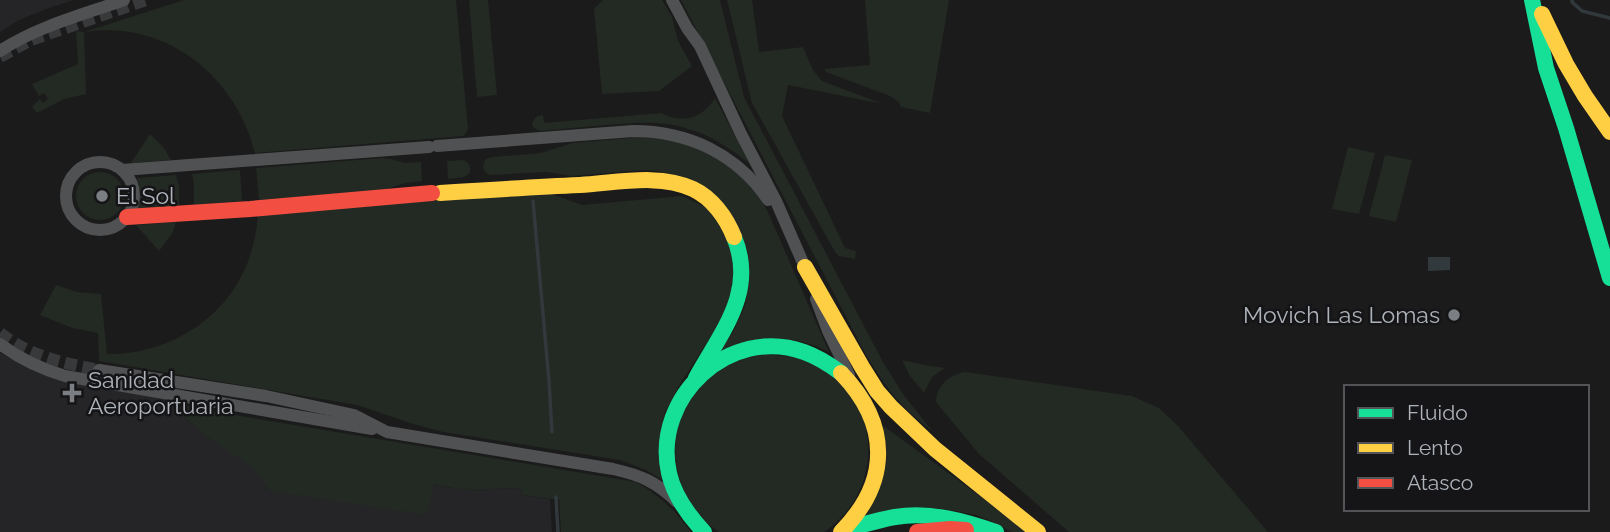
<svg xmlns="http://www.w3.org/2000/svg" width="1610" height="532" viewBox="0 0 1610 532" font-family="Raleway,sans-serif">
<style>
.built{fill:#252527}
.green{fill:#232923}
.water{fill:#31393d}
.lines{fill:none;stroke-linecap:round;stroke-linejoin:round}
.stream{stroke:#31393d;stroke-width:3.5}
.street-tunnel{stroke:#38393b;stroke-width:12;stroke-dasharray:12 6;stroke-linecap:butt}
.street{stroke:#505153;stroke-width:12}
.fast{stroke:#16e098;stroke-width:16}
.slow{stroke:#ffcf43;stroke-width:16}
.jam{stroke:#f24e42;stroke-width:16}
.poi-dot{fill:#7b7e82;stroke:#151517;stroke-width:2.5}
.labels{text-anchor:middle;stroke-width:5;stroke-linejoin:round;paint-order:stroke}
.poi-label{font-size:23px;fill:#aeb3ba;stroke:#151517;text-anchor:start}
</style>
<rect width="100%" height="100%" fill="#1b1b1b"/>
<g class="built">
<polygon points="0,0 74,0 46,9 19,20 0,32"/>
<polygon points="0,353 40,373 75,383 179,401 193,408 433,485 466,490 520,488 522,495 550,499 552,532 0,532"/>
</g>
<g class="green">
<path d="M184 0H456L468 128 466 133 463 136 255 153C235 75 166 20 84 32L86 94 64 99 37 113 32 107 40 99 43 103 48 99 44 93 39 96 32 84 78 64 76 31 84 32Z"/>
<polygon points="469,0 488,0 497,95 477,97"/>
<polygon points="603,0 662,0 672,17 678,41 692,66 659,91 602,94 594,9"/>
<path d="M681 0H720L744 97 883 362 903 394 932 431C901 408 886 388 866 355Z"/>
<polygon points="727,0 752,0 759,52 803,47 813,70 822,81 883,104 788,85 782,116 845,248 856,251 855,259 839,256 835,252 752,103"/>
<polygon points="865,0 949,0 930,113 901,107 899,102 890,96 826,72 824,69 870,65"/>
<path d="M715 98 750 164C731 149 711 135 688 129 661 120 634 123 606 125 584 127 562 129 540 131L534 128 532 124C534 117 537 116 543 115L544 123 661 113C682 124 702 119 715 98Z"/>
<polygon points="150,134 164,148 171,160 131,163"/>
<path d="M642 137 672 140 715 156 739 174 759 197 767 210 829 352C783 330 764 341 718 353L733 332 744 308 747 296V256L684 178 658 171 644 170 570 176 547 172 490 175C483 172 481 166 486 159L492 157 541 153 572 143Z"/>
<polygon points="1348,147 1375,153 1359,214 1332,209"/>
<polygon points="1385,155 1412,160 1396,222 1369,216"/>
<polygon points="382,158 391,159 404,163 421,162 422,181 405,183 383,190 259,200 256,168"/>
<path d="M463 160C469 162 472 168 469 174L464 177 448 179 447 161Z"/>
<polygon points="240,170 242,201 194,205 194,183 192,174"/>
<circle cx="100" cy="196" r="24"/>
<polygon points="176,175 179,186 179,206 139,209 140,194 137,178"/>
<path d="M549 193 582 205 682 196 705 207 714 216 727 238 734 261V284L729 305 717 327 680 384 665 412 661 437 664 481 646 470 620 460 443 432 413 424 357 405 99 361 98 333 72 328 40 315 56 285 77 292 101 294 107 354C174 355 237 312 253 245 256 235 257 224 258 213Z"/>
<polygon points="176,222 173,232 159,251 136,225"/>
<path d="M762 355C775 355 787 355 800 358 880 381 892 487 824 532H719C659 492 660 400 726 366 737 360 750 357 762 355Z"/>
<polygon points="902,360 924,365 945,368 932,377 924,393 910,376"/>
<path d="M965 372 1132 396 1159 408 1178 426 1268 532H1069L979 454 936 402C936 386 950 374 965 372Z"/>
<path d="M179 401 193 408 636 482C659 495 676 511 691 532H561L559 500 522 495 520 488 466 490 434 485 427 515 270 491 253 468 217 444 178 412Z"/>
<polygon points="882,425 1023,527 1029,532 1012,532 991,521 976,515 944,509 928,508 858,522"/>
</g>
<polygon class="water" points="1428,257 1450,257 1450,270 1428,271"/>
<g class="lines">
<g class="stream">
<polyline points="1572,0 1572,2 1582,11 1610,18"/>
<polyline points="533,201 549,381 552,432"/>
<polyline points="556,497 558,532"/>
</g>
<g class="street-tunnel">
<polyline points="0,57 31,40 146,0"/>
<path d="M0 333C29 356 63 363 99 370"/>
</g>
<g class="street">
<polyline points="672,0 687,28 700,46 741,134 776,201 807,272"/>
<path d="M0 51C38 26 82 15 124 0"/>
<path d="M437 146 633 131C688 131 737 154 768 200"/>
<circle cx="100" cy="196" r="34"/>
<polyline points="122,170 429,147"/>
<polyline points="816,299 828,331 849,375"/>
<path d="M0 344C20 359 42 369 65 376L372 429"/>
<path d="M99 370 266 396 317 407 354 415 387 432 613 469C640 475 657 482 677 502"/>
</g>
<g class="fast">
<polyline points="1532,0 1546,68 1566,128 1610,278"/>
<path d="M696 378C721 332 757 292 734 237"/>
<path d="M842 531C859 526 877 520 895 517 929 511 964 521 996 532"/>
<path d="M704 532C688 515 674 496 669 473 652 397 730 325 804 352 818 357 829 364 841 373"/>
</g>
<g class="slow">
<polyline points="1542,14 1566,64 1585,96 1610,132"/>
<path d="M440 193C487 190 534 187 580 185 616 183 659 173 693 189 712 198 726 217 734 237"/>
<polyline points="805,267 862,367 877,391 891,407 935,449 1038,532"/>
<path d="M841 532C891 481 890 424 841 373"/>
</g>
<g class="jam">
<polyline points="127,217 250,209 432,193"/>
<polyline points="917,532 950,529 966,530"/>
</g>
</g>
<g class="poi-dot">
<circle cx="102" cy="196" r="7"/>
<circle cx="1454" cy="315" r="7"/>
<path d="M68.5 382.5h7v7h7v7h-7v7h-7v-7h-7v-7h7z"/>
</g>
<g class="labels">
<g class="poi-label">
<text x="116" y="204">El Sol</text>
<text x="1440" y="323" text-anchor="end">Movich Las Lomas</text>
<text x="88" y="388">Sanidad<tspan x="88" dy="26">Aeroportuaria</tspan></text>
</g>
</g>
<rect x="1344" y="385" width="245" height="126" fill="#151517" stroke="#525458" stroke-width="2"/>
<rect x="1358" y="408" width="35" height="10" fill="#16e098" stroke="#525458" stroke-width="2"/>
<text x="1407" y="420" font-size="21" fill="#aeb3ba">Fluido</text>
<rect x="1358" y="443" width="35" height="10" fill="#ffcf43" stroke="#525458" stroke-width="2"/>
<text x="1407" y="455" font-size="21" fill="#aeb3ba">Lento</text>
<rect x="1358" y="478" width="35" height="10" fill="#f24e42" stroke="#525458" stroke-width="2"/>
<text x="1407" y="490" font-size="21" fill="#aeb3ba">Atasco</text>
</svg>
